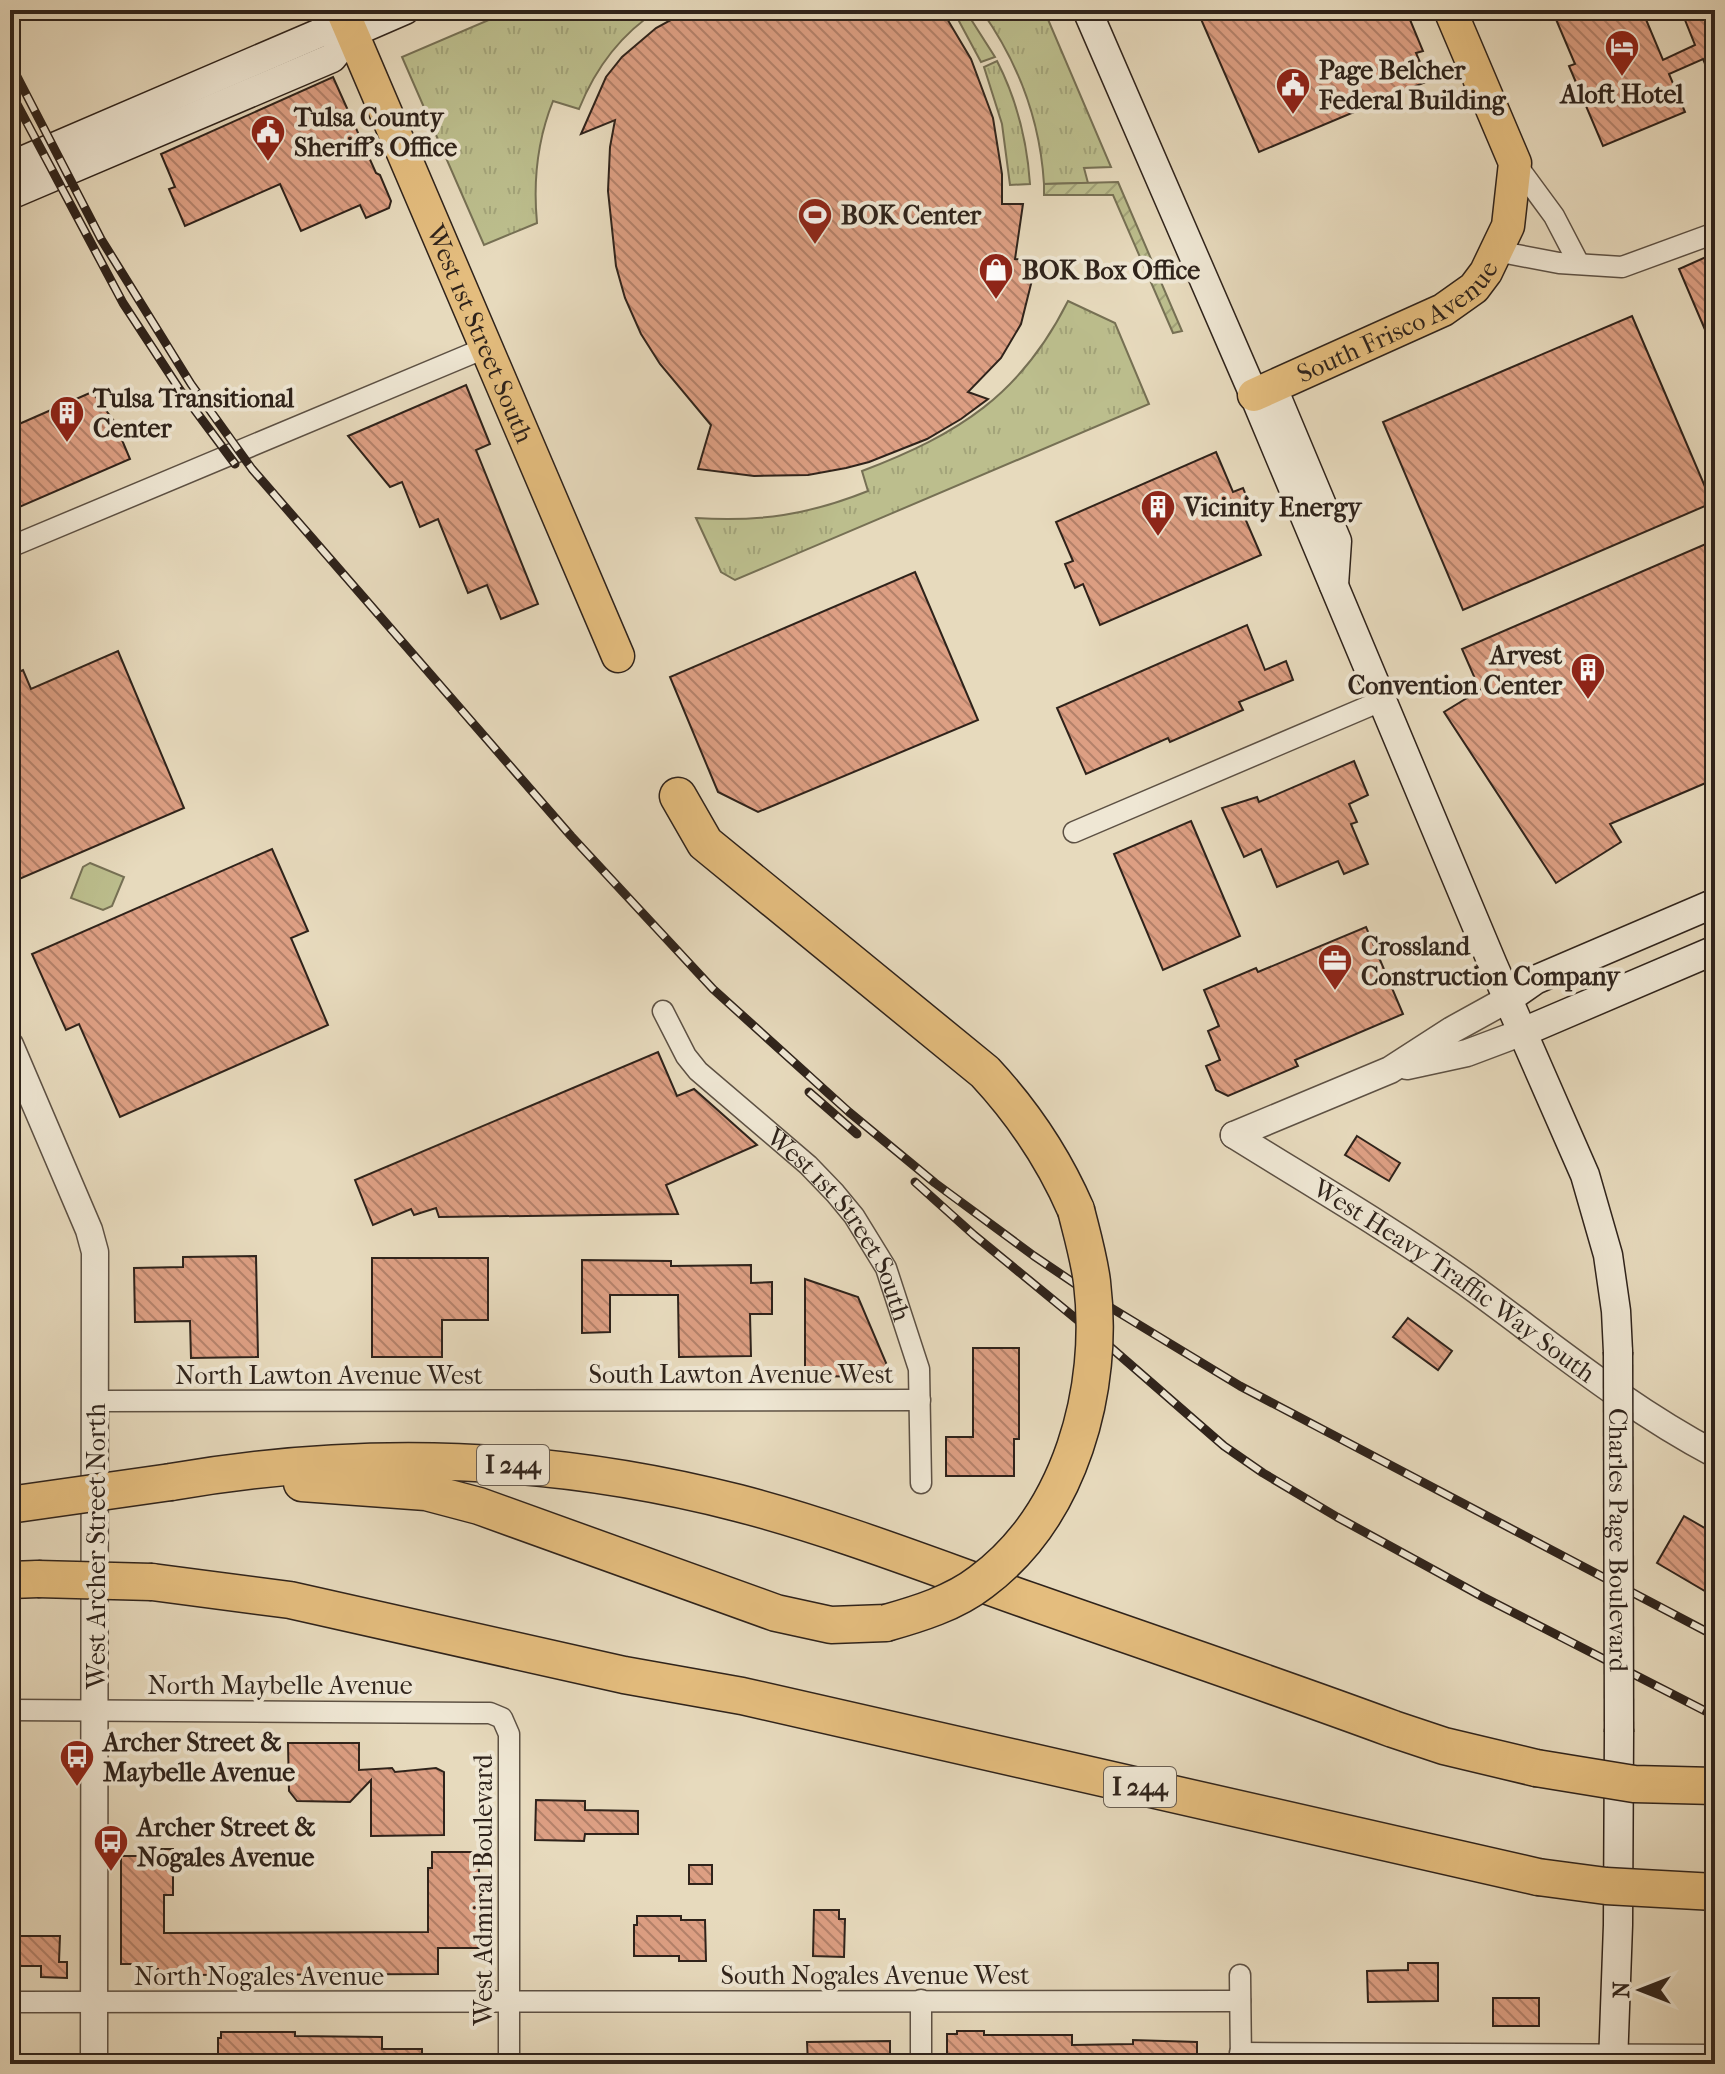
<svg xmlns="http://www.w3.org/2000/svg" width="1725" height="2074" viewBox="0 0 1725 2074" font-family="'IM FELL French Canon',serif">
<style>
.grass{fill:url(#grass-tufts);stroke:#767054;stroke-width:2}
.garden{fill:url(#garden-furrows);stroke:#767054;stroke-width:2}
.pitch{fill:#bcbe8d;stroke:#767054;stroke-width:2}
.building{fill:url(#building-back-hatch);stroke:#2f231b;stroke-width:2}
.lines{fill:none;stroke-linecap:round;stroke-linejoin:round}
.minor-casing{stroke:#5d5144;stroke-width:23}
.tertiary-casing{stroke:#5d5144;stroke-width:29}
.secondary-casing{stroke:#2f231b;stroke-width:31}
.primary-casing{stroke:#2f231b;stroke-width:35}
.motorway-casing{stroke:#2f231b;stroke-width:39}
.minor{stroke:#efe7d4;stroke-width:20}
.tertiary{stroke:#efe7d4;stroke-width:26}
.secondary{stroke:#efe7d4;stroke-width:28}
.primary{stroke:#e4bd7e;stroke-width:32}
.motorway{stroke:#e4bd7e;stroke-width:36}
.rail-casing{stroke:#2f231b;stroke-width:9}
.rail{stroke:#efe7d4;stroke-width:6;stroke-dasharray:18;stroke-linecap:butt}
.secondary-bridge-casing{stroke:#2f231b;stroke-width:31;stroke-linecap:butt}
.motorway-bridge-casing{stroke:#2f231b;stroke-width:39;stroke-linecap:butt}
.secondary-bridge{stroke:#efe7d4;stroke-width:28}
.motorway-bridge{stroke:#e4bd7e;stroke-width:36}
.labels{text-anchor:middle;stroke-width:8;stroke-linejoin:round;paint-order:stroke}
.shield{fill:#efe7d4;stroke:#695e52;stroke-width:2}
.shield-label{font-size:24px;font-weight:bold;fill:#2f231b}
.poi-label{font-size:26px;font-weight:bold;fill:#2f231b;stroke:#efe7d4;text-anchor:start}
.street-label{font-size:26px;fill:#2f231b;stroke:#efe7d4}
</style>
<defs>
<pattern id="grass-tufts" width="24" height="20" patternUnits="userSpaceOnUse" patternTransform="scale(2)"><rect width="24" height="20" fill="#bcbe8d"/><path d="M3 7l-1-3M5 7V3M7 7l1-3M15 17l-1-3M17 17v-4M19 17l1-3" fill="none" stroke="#a2a379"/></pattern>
<pattern id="garden-furrows" width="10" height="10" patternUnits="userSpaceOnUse" patternTransform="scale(2)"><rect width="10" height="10" fill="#bcbe8d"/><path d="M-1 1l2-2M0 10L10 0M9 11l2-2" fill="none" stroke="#a2a379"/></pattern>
<pattern id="building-back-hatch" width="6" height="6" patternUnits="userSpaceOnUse" patternTransform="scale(2)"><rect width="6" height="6" fill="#dd9f83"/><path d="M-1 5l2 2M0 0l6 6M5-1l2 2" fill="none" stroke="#b4816a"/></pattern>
</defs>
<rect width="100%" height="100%" fill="#e7dabd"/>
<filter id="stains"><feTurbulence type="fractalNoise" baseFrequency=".0025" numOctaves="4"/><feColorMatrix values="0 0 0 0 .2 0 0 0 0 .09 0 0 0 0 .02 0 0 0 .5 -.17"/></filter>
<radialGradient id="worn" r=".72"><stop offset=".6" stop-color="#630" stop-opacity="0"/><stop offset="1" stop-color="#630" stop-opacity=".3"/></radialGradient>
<g class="grass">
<path d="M512 10H658C621 34 595 69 579 109L553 101C537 141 533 181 537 223L484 245 402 57Z"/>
<polygon points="953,10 965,10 995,57 981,62"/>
<path d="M981 10H1044L1111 167 1084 168 1088 183 1044 184C1040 119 1019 63 981 10Z"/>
<path d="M997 61C1017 100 1027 140 1030 184L1010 185 1002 124 984 67Z"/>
<path d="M1068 301 1115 323 1149 404 735 580 721 572 696 518C760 522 808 515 868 491L862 471C959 434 1021 395 1068 301Z"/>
</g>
<polygon class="garden" points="1118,182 1182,331 1173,333 1113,195 1044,195 1044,184"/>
<polygon class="pitch" points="90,863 124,877 112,906 103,910 71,898 83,867"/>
<g class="building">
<polygon points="689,10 941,10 949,22 971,59 993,118 1002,174 1002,204 1023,204 1015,259 1037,260 1021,324 1001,358 968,392 988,399 961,419 927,439 869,462 846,468 808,475 754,476 698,469 711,425 660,364 641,334 625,298 616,266 608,191 610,147 615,120 581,134 606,77 622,57 656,28"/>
<polygon points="1197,10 1406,10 1423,51 1416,53 1428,81 1259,152"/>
<polygon points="1552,10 1642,10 1663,60 1695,45 1681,10 1715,10 1715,89 1703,59 1669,74 1685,112 1603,146 1569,66 1575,64"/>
<polygon points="333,77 376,173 380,175 391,201 389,208 366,218 360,205 301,231 280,184 185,226 169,189 175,187 161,154"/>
<polygon points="1715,253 1715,353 1679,269"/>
<polygon points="1632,316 1712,503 1463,610 1383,422"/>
<polygon points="466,385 490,444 476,450 538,604 501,619 487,585 468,593 438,519 420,527 402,482 390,487 348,436"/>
<polygon points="92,392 114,421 130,459 10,511 10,428"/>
<polygon points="1216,452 1233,492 1243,488 1253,512 1244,516 1261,555 1100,625 1083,584 1075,588 1065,564 1073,561 1056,522"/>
<polygon points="1715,540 1715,567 1705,571 1715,593 1715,779 1610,824 1621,842 1556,883 1444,712 1480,690 1462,649"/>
<polygon points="915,572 978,720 758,812 718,792 670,677"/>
<polygon points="1247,625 1265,670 1286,661 1293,680 1239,702 1243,710 1170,742 1168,738 1086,774 1057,708"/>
<polygon points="118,651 184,808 10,883 10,676 23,670 31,689"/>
<polygon points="1354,761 1368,795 1349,804 1357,822 1351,824 1368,864 1344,874 1338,861 1277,887 1261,849 1244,857 1222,808 1257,797 1259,802"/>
<polygon points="1191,821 1240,936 1163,970 1114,854"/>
<polygon points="272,849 308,931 291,938 328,1025 120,1117 79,1024 66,1030 32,954"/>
<polygon points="1366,927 1403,1014 1295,1060 1298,1066 1228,1096 1216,1090 1206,1066 1220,1060 1208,1031 1219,1026 1204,990 1256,968 1258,972"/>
<polygon points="658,1052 677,1096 694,1089 757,1145 666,1185 678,1214 439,1217 436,1208 414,1215 411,1209 373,1225 355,1180"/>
<polygon points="1357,1136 1400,1163 1389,1181 1345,1155"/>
<polygon points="256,1256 258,1357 191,1358 190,1321 135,1322 134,1268 183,1267 183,1257"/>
<polygon points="372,1258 488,1258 488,1320 442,1320 442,1357 372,1357"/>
<polygon points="582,1260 671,1261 671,1266 751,1265 751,1283 772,1282 772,1314 750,1314 751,1356 679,1357 678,1295 610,1295 610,1332 582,1333"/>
<polygon points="805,1279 858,1297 892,1377 805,1376"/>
<polygon points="1408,1318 1452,1351 1438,1370 1393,1337"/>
<polygon points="973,1348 1019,1348 1019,1439 1014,1439 1014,1476 946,1476 946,1437 973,1437"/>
<polygon points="1684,1516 1715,1534 1715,1597 1657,1563"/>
<polygon points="288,1743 359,1743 359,1770 392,1768 395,1772 436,1768 444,1772 444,1835 371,1836 371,1780 350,1802 297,1801 289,1791"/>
<polygon points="536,1800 585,1801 585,1810 638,1811 638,1834 585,1834 584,1841 535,1840"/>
<polygon points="154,1849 173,1849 173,1895 164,1895 164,1933 428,1932 428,1868 432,1868 432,1852 479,1852 479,1948 438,1948 438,1974 158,1975 158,1969 149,1969 149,1964 121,1964 121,1856 154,1856"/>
<rect x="689" y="1865" width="23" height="19"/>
<polygon points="814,1910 839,1910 839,1919 845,1919 844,1957 813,1956"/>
<polygon points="637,1916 681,1916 681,1920 705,1920 706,1961 679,1961 679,1956 634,1956 634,1925 637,1925"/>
<polygon points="18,1936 60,1936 59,1962 67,1962 67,1978 41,1977 41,1966 18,1966"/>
<polygon points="1408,1963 1438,1963 1438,2001 1368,2002 1367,1971 1408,1970"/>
<rect x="1493" y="1998" width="46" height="28"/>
<polygon points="957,2031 984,2031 984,2035 1072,2035 1072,2045 1133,2044 1133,2040 1197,2042 1197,2064 947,2064 947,2034 957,2034"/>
<polygon points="221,2032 295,2032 295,2036 382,2037 382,2049 422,2049 422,2064 218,2064 218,2038 221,2038"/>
<polygon points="890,2041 890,2064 808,2064 807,2042"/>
</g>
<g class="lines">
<defs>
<g id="minor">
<polyline points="1515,163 1554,216 1578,262"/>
<polyline points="1496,251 1559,263 1622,267 1715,233"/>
<polyline points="10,547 485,348"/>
<polyline points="1074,832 1381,701"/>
<path id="s1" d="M663 1011 686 1056 698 1071 808 1165 835 1193 854 1216 886 1268 919 1369 921 1483"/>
<polyline points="96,1401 920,1400"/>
<polyline points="10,1710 476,1713 490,1713 502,1718 509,1734 509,2064"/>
<polyline points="1240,1975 1241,2064"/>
<polyline points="921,2000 921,2064"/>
<polyline points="10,2002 1240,2001"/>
<polyline points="1240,2053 1715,2055"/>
</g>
<g id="tertiary">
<polyline points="10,1045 89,1230 95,1252 94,2064"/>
<polyline points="1407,1066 1467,1053 1523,1032"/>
<path id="s2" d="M1234 1135C1311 1183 1390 1229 1465 1282 1548 1342 1624 1406 1715 1454"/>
<polyline points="1234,1135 1390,1070 1452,1030 1508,999"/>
</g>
<g id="secondary">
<polyline points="1087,10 1254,395 1493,965 1585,1175 1608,1255 1616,1311 1618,1352"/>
<polyline points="10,166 322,32 352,33 405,10"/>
<polyline points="10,195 332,58 352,33"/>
<polyline points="1272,386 1337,541 1334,585"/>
<polyline points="1508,999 1535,980 1715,903"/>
<polyline points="1523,1032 1715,950"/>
<polyline points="1613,2064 1618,1925 1619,1732"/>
</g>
<g id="primary">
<path id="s3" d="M342 10 618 656"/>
<path id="s4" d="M1254 395 1443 310 1474 288 1486 272 1508 226 1515 163 1450 10"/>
</g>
<g id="motorway">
<path d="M678 796 705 843 985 1072C1024 1114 1053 1157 1076 1210"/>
<path d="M171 1482C361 1449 551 1455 738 1503 838 1529 936 1568 1033 1602 1153 1644 1274 1685 1393 1729L1444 1746 1536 1768"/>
<polyline points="302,1483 426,1492 479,1506 776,1613 831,1625 886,1623"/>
<polyline points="10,1580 38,1579"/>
<polyline points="152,1582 290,1600 624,1675 742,1696 1538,1877"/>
</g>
</defs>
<use href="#minor" class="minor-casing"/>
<use href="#tertiary" class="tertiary-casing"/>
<use href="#secondary" class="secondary-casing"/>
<use href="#primary" class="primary-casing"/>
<use href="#motorway" class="motorway-casing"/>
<use href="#minor" class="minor"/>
<use href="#tertiary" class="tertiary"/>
<use href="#secondary" class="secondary"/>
<use href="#primary" class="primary"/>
<use href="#motorway" class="motorway"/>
<defs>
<g id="rail">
<polyline points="10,63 101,239 191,384 252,469 571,836 713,989 849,1112 935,1183 1034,1256 1108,1306 1240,1386 1715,1636"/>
<polyline points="10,91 123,303 180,390 235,464"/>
<polyline points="809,1092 857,1134"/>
<polyline points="915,1182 974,1235 1108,1345 1224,1446 1263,1473 1337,1517 1483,1597 1715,1716"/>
</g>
</defs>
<use href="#rail" class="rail-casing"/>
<use href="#rail" class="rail"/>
<defs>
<g id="secondary-bridge">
<path id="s5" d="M1618 1352 1619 1732"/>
</g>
<g id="motorway-bridge">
<polyline points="16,1504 171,1482"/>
<polyline points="38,1579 152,1582"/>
<path d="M886 1623C918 1614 954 1603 981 1582 1071 1515 1105 1389 1092 1282 1089 1258 1082 1234 1076 1210"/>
<polyline points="1536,1768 1634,1784 1715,1786"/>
<polyline points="1538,1877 1606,1886 1715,1892"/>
</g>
</defs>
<use href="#secondary-bridge" class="secondary-bridge-casing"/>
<use href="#motorway-bridge" class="motorway-bridge-casing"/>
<use href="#secondary-bridge" class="secondary-bridge"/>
<use href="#motorway-bridge" class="motorway-bridge"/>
</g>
<defs>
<symbol id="hotel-pin" viewBox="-11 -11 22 30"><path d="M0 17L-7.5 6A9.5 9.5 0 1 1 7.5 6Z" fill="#8f2418" stroke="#efe7d4"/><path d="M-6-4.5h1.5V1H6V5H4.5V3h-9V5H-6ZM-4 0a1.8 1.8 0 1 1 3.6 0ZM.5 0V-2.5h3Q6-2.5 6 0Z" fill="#fff"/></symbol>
<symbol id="civic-pin" viewBox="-11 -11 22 30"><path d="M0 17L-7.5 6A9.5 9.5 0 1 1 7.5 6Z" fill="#8f2418" stroke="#efe7d4"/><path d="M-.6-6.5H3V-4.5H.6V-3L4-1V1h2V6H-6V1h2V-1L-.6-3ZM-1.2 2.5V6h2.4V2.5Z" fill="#fff"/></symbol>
<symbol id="stadium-pin" viewBox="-11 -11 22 30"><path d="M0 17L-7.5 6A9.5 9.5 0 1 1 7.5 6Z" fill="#8f2418" stroke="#efe7d4"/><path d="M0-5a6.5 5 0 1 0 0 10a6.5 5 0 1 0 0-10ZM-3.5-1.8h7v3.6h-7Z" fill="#fff"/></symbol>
<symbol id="shop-pin" viewBox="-11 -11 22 30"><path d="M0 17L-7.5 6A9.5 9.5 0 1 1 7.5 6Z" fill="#8f2418" stroke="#efe7d4"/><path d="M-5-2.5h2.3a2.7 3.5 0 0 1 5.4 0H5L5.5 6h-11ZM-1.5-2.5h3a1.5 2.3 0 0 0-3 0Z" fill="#fff"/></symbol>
<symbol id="building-pin" viewBox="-11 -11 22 30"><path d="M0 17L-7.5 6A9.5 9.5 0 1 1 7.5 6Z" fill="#8f2418" stroke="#efe7d4"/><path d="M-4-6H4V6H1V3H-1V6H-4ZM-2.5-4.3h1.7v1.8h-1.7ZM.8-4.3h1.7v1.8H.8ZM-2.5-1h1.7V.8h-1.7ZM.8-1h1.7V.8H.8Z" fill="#fff"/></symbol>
<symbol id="office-pin" viewBox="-11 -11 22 30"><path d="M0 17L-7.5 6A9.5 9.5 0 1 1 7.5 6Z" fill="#8f2418" stroke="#efe7d4"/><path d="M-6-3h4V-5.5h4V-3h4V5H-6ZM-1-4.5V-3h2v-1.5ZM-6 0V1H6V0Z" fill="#fff"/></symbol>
<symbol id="bus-pin" viewBox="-11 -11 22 30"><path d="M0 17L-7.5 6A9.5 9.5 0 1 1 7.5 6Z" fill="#8f2418" stroke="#efe7d4"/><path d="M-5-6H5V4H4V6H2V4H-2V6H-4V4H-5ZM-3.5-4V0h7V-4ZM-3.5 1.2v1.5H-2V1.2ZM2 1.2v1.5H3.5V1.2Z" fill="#fff"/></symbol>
</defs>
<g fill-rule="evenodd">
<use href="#hotel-pin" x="1602" y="27" width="40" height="54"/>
<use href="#civic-pin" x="1273" y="65" width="40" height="54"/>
<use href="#civic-pin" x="248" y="112" width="40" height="54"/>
<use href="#stadium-pin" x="795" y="195" width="40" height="54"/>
<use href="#shop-pin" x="976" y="250" width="40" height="54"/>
<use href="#building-pin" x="47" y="393" width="40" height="54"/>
<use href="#building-pin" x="1138" y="487" width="40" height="54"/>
<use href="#building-pin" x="1568" y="650" width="40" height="54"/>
<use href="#office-pin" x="1315" y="941" width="40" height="54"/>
<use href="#bus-pin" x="57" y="1737" width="40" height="54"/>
<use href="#bus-pin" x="91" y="1822" width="40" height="54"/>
</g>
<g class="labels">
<g class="shield">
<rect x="477" y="1445" width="72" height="40" rx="6"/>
<rect x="1104" y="1767" width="72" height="40" rx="6"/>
</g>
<g class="shield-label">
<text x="513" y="1473">I 244</text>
<text x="1140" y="1795">I 244</text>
</g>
<g class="poi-label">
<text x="1319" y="79">Page Belcher<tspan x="1319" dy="30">Federal Building</tspan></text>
<text x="1622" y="103" text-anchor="middle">Aloft Hotel</text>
<text x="294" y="126">Tulsa County<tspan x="294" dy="30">Sheriff's Office</tspan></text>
<text x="841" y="224">BOK Center</text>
<text x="1022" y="279">BOK Box Office</text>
<text x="93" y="407">Tulsa Transitional<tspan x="93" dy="30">Center</tspan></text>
<text x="1184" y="516">Vicinity Energy</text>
<text x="1562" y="664" text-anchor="end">Arvest<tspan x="1562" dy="30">Convention Center</tspan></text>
<text x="1361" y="955">Crossland<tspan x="1361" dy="30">Construction Company</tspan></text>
<text x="103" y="1751">Archer Street &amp;<tspan x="103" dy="30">Maybelle Avenue</tspan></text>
<text x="137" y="1836">Archer Street &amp;<tspan x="137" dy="30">Nogales Avenue</tspan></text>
</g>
<g class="street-label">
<text dy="9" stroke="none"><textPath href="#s4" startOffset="162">South Frisco Avenue</textPath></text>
<text dy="9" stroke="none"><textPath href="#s3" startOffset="352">West 1st Street South</textPath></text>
<text dy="9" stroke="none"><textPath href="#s1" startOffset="282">West 1st Street South</textPath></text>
<text dy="9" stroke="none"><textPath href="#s2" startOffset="264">West Heavy Traffic Way South</textPath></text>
<text x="741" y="1383">South Lawton Avenue West</text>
<text x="329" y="1384">North Lawton Avenue West</text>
<text dy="9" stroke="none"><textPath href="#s5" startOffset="188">Charles Page Boulevard</textPath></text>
<text transform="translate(96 1546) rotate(-90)" y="9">West Archer Street North</text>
<text x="280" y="1694">North Maybelle Avenue</text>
<text transform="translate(483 1890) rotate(-90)" y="9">West Admiral Boulevard</text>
<text x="875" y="1984">South Nogales Avenue West</text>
<text x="259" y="1985">North Nogales Avenue</text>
</g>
</g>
<rect width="1725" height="2074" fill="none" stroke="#e7dabd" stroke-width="40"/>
<rect x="12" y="12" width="1701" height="2050" fill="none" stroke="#2f231b" stroke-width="4"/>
<rect x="20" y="20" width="1685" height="2034" fill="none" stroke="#2f231b" stroke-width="2"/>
<g transform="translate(1641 1990) rotate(270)" stroke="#efe7d4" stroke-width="6" paint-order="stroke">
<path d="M0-6L14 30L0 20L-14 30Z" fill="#2f231b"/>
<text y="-12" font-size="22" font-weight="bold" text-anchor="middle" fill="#2f231b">N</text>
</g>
<rect width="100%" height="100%" filter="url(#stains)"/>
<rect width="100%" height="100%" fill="url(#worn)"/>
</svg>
